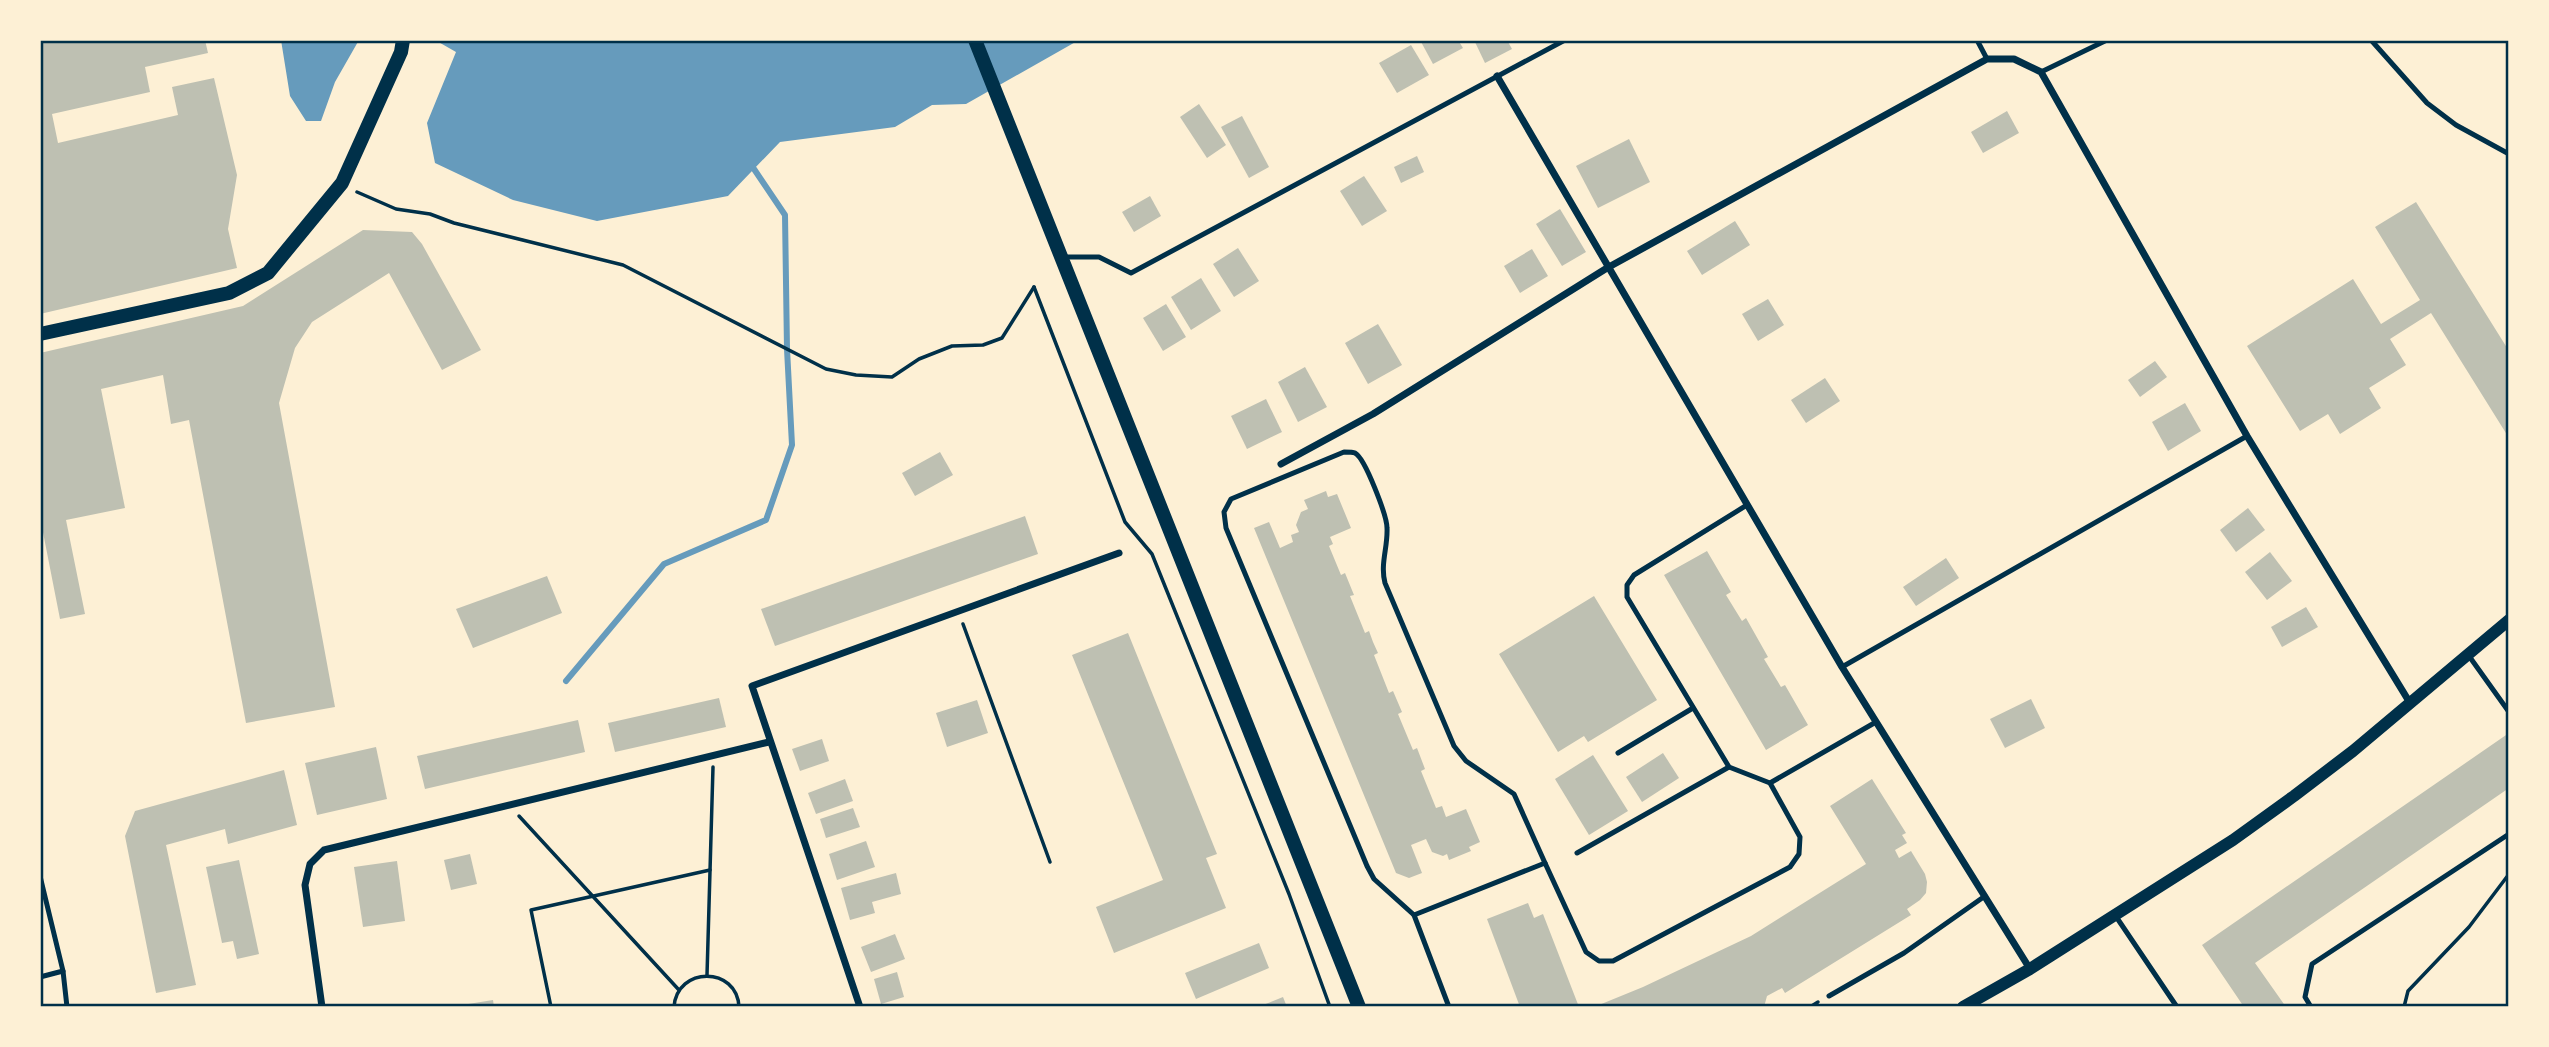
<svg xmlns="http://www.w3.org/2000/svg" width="2549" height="1047" viewBox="0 0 2549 1047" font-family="Inter,sans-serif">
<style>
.water{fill:#669bbc}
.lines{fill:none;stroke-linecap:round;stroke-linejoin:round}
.stream{stroke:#669bbc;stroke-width:6}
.building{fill:#bec0b2}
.path{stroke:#003049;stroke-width:3.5}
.service{stroke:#003049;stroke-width:5}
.minor{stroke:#003049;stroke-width:7}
.tertiary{stroke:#003049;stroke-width:12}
.secondary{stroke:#003049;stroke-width:14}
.neatline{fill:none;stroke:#003049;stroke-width:2.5}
</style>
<rect width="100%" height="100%" fill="#fdf0d5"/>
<g class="water">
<polygon points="281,40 359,40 335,82 321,121 306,121 290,96"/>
<polygon points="435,40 1079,40 966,104 932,105 895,127 780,142 728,196 597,221 513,200 435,163 427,123 456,52"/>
</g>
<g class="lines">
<polyline class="stream" points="566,681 664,564 766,520 792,445 787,349 785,215 754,169"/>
</g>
<g class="building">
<polygon points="40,40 205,40 208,53 145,67 150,92 52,114 58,143 178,115 172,87 214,78 237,175 228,229 237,268 40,314"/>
<polygon points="1420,40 1458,40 1463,48 1433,64"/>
<polygon points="1474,40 1507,40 1512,49 1485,63"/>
<polygon points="1411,45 1429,75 1397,93 1379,63"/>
<polygon points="1199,104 1226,145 1207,158 1180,117"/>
<polygon points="2007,111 2019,133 1983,153 1971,132"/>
<polygon points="1242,116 1269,167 1249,178 1221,127"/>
<polygon points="1629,139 1650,182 1598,208 1576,166"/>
<polygon points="1417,156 1424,172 1401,183 1394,167"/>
<polygon points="1364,176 1387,211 1362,226 1340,191"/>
<polygon points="1150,196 1161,216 1134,232 1122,212"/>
<polygon points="2416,202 2509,351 2509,438 2431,313 2390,339 2406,365 2369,388 2381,408 2340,434 2328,414 2300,431 2247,346 2353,279 2381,324 2420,300 2375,227"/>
<polygon points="1560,209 1586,252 1562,266 1536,224"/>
<polygon points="1735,221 1750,245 1702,275 1687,251"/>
<polygon points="363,230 412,232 422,244 481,350 442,370 389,273 312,322 295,348 279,403 335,707 246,723 189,420 171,424 163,375 101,389 125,508 66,520 85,614 60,619 40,517 40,353 243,306"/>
<polygon points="1238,248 1259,281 1234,297 1213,264"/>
<polygon points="1532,249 1548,276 1520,293 1504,266"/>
<polygon points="1201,278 1221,311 1191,330 1171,297"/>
<polygon points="1768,299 1784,325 1758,341 1742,314"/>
<polygon points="1166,304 1186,337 1163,351 1143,318"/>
<polygon points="1378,324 1402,365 1368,384 1345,343"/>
<polygon points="2155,361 2167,377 2140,397 2128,380"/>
<polygon points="1305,367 1327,407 1298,422 1278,382"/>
<polygon points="1825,378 1840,401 1806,423 1791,400"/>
<polygon points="1266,399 1282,432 1247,449 1231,416"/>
<polygon points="2185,403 2201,431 2168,451 2152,422"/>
<polygon points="940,452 953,475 915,496 902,473"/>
<polygon points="1326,491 1328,497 1337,494 1351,528 1330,537 1333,544 1329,546 1341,575 1345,573 1354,595 1350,596 1365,633 1369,631 1373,642 1378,653 1374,655 1389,693 1393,691 1402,712 1398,714 1413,750 1417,748 1425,769 1421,771 1436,808 1442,806 1446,817 1466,809 1480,842 1469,847 1471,851 1449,860 1447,854 1443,856 1432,852 1426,839 1411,845 1422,873 1409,878 1396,873 1254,528 1269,522 1280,548 1293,542 1291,535 1299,532 1296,525 1301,512 1308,509 1304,500"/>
<polygon points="2248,508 2265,530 2236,552 2220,530"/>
<polygon points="1025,516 1038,554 775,646 761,609"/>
<polygon points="1707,551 1731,592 1726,595 1742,621 1746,618 1768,657 1764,659 1781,687 1785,685 1808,725 1766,750 1664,575"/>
<polygon points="2270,552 2292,581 2267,600 2245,572"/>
<polygon points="1946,558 1959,578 1916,606 1903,587"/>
<polygon points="547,576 562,613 473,648 456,609"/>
<polygon points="1594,596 1657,700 1588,742 1584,736 1558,752 1499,654"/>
<polygon points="2306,607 2318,627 2282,647 2271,627"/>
<polygon points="1128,633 1217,854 1206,858 1226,908 1114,953 1096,907 1163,880 1072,655"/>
<polygon points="719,698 726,727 615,752 608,723"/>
<polygon points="2031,699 2045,728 2005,748 1990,719"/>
<polygon points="977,700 988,733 947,747 936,713"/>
<polygon points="578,720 585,752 425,789 417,756"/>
<polygon points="2509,733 2509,788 2255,963 2286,1007 2244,1007 2202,945"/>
<polygon points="822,739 829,761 800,771 792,749"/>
<polygon points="376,747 387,799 317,815 305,763"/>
<polygon points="1663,753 1679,778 1642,802 1626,777"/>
<polygon points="1593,755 1628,811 1589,835 1555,779"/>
<polygon points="284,770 297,825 228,844 225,829 166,845 196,985 156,993 125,836 135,811"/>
<polygon points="845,779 853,801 816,814 808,793"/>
<polygon points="1872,779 1906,833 1902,835 1907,843 1895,850 1899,858 1911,851 1925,874 1927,882 1926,893 1920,900 1907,909 1911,915 1785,993 1782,988 1767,996 1764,1007 1594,1007 1643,987 1751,936 1866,864 1830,806"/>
<polygon points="853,808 860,827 826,838 820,819"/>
<polygon points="866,841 875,867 837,880 829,854"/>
<polygon points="470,854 477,884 451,890 444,860"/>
<polygon points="239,860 259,954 237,959 233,941 222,943 206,867"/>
<polygon points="397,861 405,921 363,927 354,867"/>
<polygon points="896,873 901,894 872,902 875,913 850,920 841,888"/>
<polygon points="1528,903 1534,918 1543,914 1579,1007 1520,1007 1487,919"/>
<polygon points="895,934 905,959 871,972 861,947"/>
<polygon points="1259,943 1269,968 1196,999 1185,973"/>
<polygon points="897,972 904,997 881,1004 874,979"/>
<polygon points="1283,997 1287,1007 1258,1007"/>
<polygon points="493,1000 494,1007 462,1007 462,1005"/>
</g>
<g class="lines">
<g class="path">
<polyline points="357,192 396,209 430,214 454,223 623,265 826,369 856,375 892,377 919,359 952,346 983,345 1002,338 1034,287"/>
<polyline points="1034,287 1125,522 1152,554 1289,894 1330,1007"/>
<polyline points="963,624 1050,862"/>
<polyline points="519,816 679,990"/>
<polyline points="707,975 713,767"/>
<polyline points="551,1007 531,910 710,870"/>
<path d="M674 1007C677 966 737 966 739 1007"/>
<polyline points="1810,1007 1818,1002"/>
<polyline points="2404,1007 2408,991 2469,927 2509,874"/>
</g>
<g class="service">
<polyline points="1977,40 1987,59"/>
<polyline points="2371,40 2427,103 2456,125 2509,154"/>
<polyline points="2041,72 2107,40"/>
<polyline points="1062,257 1099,257 1131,273 1565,40"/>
<polyline points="1747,505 1634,575 1627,585 1627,597 1729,767 1770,783"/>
<polyline points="2469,656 2509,712"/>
<polyline points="1842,667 2247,436"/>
<polyline points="1618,753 1693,708"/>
<polyline points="1577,853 1729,767"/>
<polyline points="40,876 63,971 40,977"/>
<path d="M1414 915 1374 879 1367 866 1226 528 1224 512 1231 499 1344 452C1346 452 1353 452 1355 453 1365 458 1387 516 1387 528 1388 547 1380 564 1385 583L1454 746 1466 761 1514 794 1545 863"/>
<polyline points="2115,915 2177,1007"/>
<polyline points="63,971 67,1007"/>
<polyline points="1829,996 1904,953 1985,896"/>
<polyline points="1449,1007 1414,915 1545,863 1586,952 1599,961 1613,961 1790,867 1799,854 1800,837 1770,783 1876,722"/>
<polyline points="2311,1007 2305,997 2312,964 2509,834"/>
</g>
<g class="minor">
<polyline points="1497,76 1842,667 2030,969"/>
<polyline points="1281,464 1373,414 1607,268 1987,59 2014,59 2041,72 2247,436 2410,703"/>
<polyline points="322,1007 305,885 310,864 324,850 769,742"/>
<polyline points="860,1007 752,686 1119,553"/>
</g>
<polyline class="tertiary" points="1963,1007 2030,969 2233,840 2294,796 2353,751 2509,620"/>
<g class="secondary">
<polyline points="975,40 1359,1007"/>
<polyline points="40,334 229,293 268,273 342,183 401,52 403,40"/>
</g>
</g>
<rect width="2549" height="1047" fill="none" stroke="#fdf0d5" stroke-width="84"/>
<rect x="42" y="42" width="2465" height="963" class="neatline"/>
</svg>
